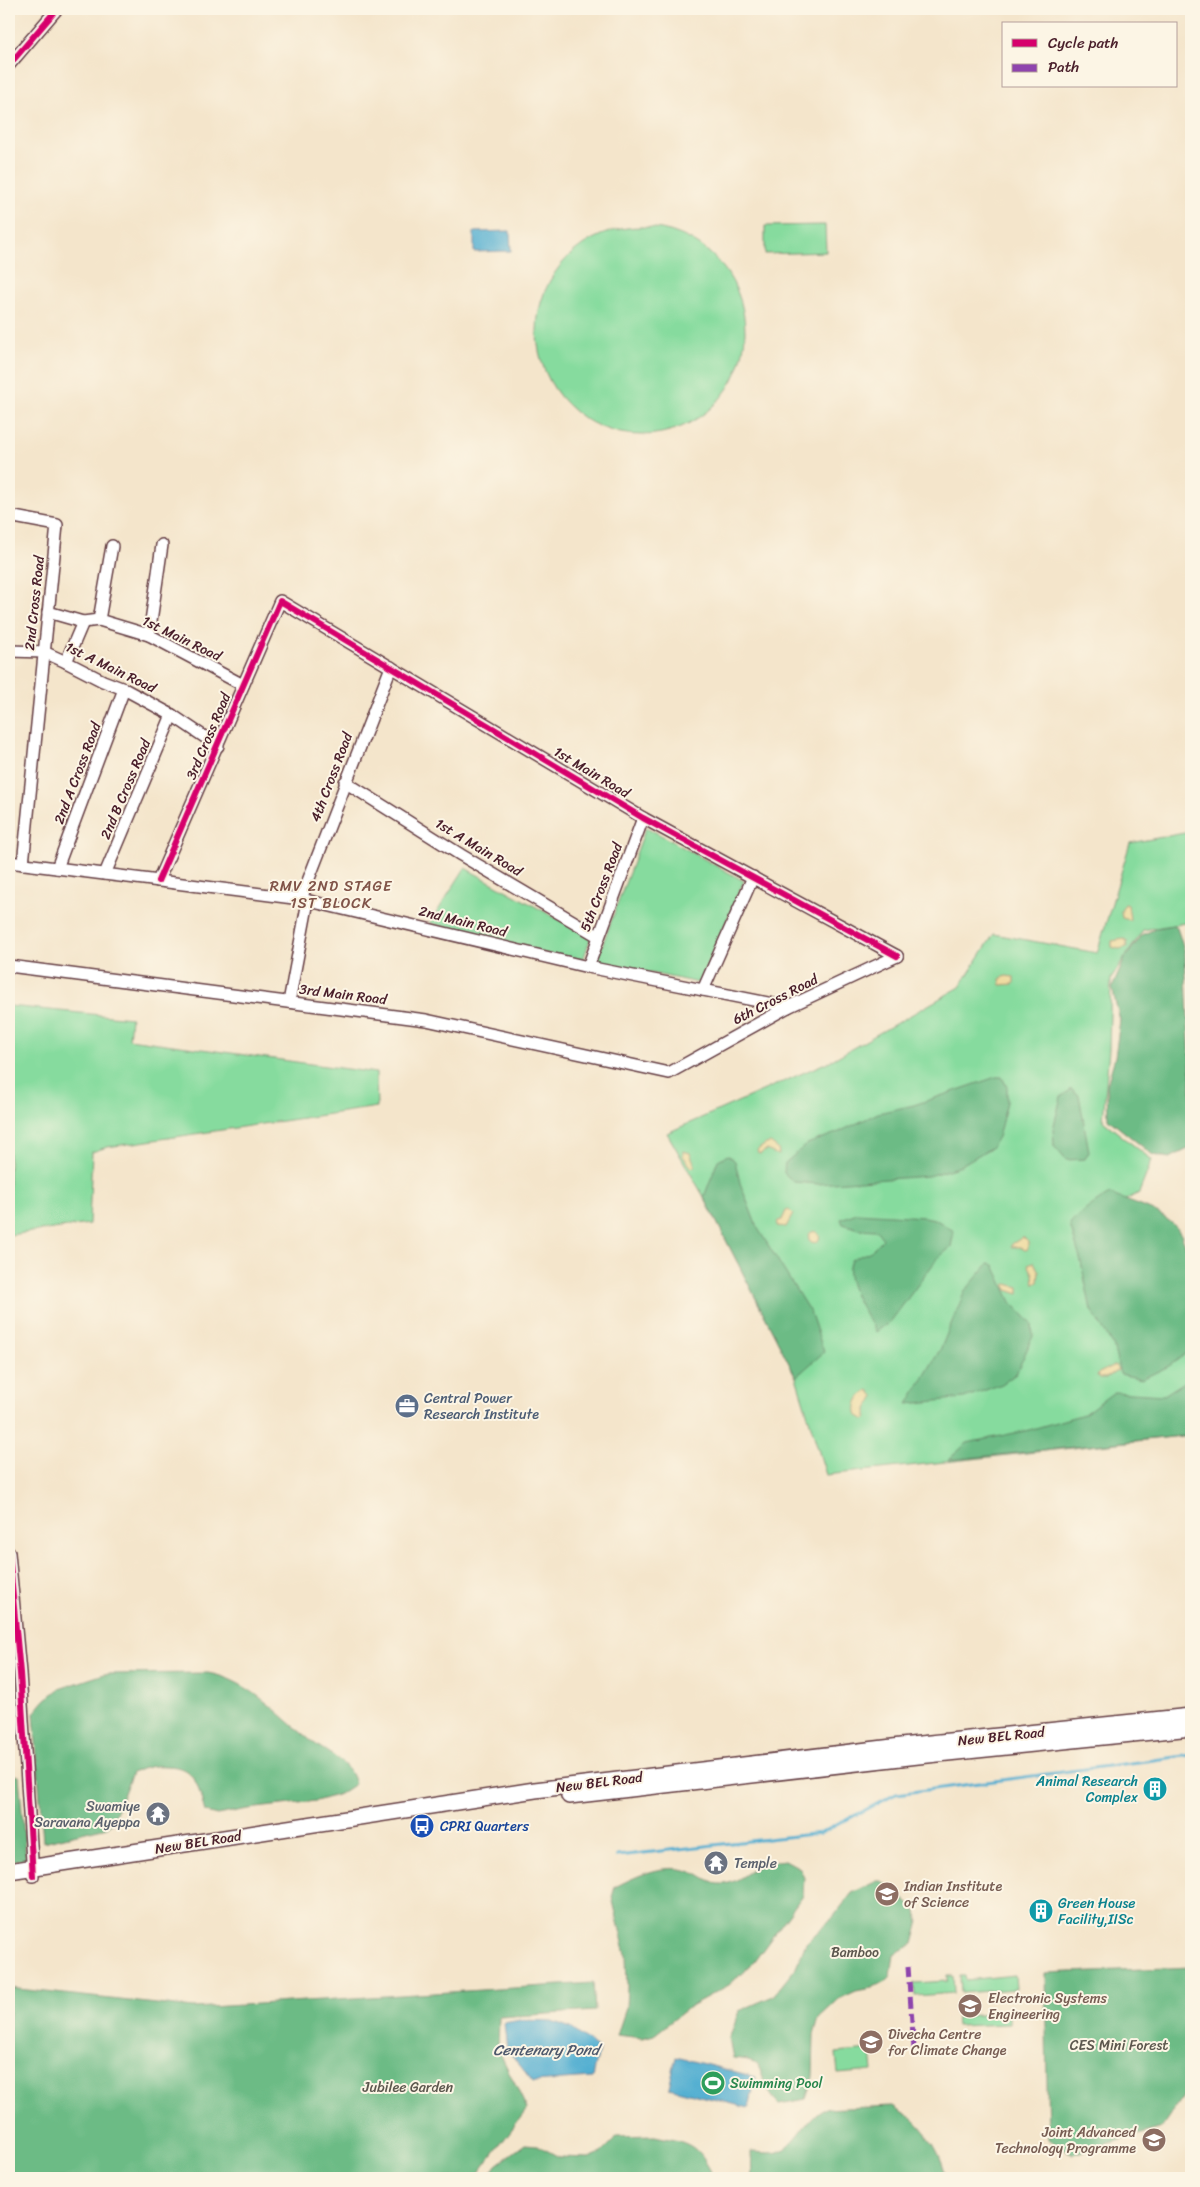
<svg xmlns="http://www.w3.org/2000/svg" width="1200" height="2187" viewBox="0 0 1200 2187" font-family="Sriracha,sans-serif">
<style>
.green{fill:#86db9e;stroke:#687d64}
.forest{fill:#6cbb85;stroke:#5b6d58}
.sand{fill:#eeda9e;stroke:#9c7c64}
.water{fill:#53afd1;stroke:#4e677e}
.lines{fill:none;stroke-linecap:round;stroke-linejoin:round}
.stream{stroke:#53afd1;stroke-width:3}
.minor-casing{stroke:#643d43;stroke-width:14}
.major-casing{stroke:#643d43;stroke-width:18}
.minor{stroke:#fff;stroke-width:11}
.major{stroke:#fff;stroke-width:15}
.quiet{stroke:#8e44ad;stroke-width:5;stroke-dasharray:10 5;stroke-linecap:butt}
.cycleway-casing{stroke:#fcf5e5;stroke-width:9}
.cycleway{stroke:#d6006c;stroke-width:6}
.labels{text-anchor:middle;stroke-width:4;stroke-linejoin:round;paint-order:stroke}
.street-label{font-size:14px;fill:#4a1f2b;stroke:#fcf5e5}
.service-label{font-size:14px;fill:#4e5e75;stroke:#fcf5e5;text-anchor:start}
.culture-label{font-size:14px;fill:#0d838f;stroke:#fcf5e5;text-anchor:end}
.worship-label{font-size:14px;fill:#5b616d;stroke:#fcf5e5;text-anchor:end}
.transit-label{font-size:14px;fill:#164399;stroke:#fcf5e5;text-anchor:start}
.education-label{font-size:14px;fill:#785e54;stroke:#fcf5e5;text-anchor:start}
.park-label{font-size:14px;fill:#5c574e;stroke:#fcf5e5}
.leisure-label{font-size:14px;fill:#27864d;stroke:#fcf5e5;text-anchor:start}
.neighbourhood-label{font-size:15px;letter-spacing:1px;fill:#815449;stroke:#fcf5e5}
.water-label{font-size:15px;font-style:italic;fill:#4e596d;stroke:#fcf5e5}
</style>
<rect width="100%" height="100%" fill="#fcf5e5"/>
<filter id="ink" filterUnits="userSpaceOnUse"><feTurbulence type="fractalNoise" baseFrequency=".02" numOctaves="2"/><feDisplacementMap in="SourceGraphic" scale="10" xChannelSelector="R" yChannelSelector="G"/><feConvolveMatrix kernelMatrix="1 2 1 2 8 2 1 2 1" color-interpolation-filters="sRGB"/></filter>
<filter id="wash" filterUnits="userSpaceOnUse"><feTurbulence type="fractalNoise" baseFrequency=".0096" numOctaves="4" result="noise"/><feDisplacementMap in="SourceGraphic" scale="20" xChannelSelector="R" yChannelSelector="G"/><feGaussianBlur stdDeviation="1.12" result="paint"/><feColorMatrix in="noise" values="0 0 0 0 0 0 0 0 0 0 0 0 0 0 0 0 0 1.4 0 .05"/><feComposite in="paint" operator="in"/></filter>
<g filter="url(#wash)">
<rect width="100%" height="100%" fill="#f4e5cb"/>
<g class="green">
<polygon points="825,225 826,252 765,254 765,226"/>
<circle cx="641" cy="331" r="104"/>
<polygon points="646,827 744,881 699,983 596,962"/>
<polygon points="1190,832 1191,922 1143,930 1111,979 1109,1049 1103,1121 1152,1160 1139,1193 1079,1224 1191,1341 1191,1435 826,1475 796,1377 704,1197 667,1133 830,1061 960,987 994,934 1097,953 1130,843"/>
<polygon points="465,868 591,937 582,963 430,923"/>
<polygon points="9,1006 131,1018 129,1039 376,1073 377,1107 107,1147 92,1152 89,1224 9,1235"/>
<polygon points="1015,1975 1016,1989 961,1993 960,1976 965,1976 966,1980"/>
<polygon points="947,1976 953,1976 954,1993 915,1996 914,1983 947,1981"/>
<polygon points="1009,2014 1009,2024 957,2026 956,2016"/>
<polygon points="871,2050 873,2071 838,2074 836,2053"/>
</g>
<g class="forest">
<polygon points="1173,925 1177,928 1185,952 1191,1084 1191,1145 1190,1148 1170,1158 1153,1155 1108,1119 1107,1085 1115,1057 1120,1020 1112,988 1125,958 1142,935 1157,928"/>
<polygon points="996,1077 1002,1077 1007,1087 1007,1102 998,1137 992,1147 958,1167 928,1176 818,1184 794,1182 784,1173 785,1163 807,1144 839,1132 878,1113 914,1105"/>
<polygon points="1071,1089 1079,1095 1089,1152 1085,1159 1066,1160 1054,1146 1053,1129 1061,1097"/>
<polygon points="728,1155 735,1161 740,1183 757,1227 811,1314 824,1352 796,1377 704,1197 718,1160"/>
<path d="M1110 1194C1130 1203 1157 1209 1173 1224 1198 1246 1191 1319 1191 1350L1169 1366 1142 1379 1120 1374 1113 1345 1091 1310 1081 1262 1070 1225C1074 1217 1101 1198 1110 1194Z"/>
<path d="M857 1213 924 1217 935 1219 954 1231 951 1247 937 1259 891 1321 876 1332C866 1314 841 1281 851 1260L871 1251 883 1239 876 1230 859 1229 843 1224 841 1219Z"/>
<polygon points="988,1264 994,1265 1011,1302 1032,1324 1033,1336 1016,1374 1002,1384 964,1398 908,1404 941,1348 965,1291"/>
<polygon points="1191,1378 1191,1435 948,1460 967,1443 1029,1430 1084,1414 1114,1392 1164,1395"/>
<path d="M208 1673C249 1680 278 1714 310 1740 327 1754 349 1760 355 1784L340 1794 316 1801 248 1809 217 1815 205 1812C198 1788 197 1766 166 1766 153 1765 144 1767 132 1773L112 1823 107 1827 43 1842 34 1713 45 1700 59 1689 104 1674Z"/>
<polygon points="9,1774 19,1776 26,1859 9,1861"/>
<path d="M785 1860 800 1868 804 1878 803 1895 753 1963 729 1985 692 2005 654 2035 642 2038 617 2035 626 2008 627 1987 626 1955 612 1897 615 1887C639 1875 665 1862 692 1872 704 1877 710 1885 724 1884 740 1882 749 1870 762 1864 768 1861 778 1861 785 1860Z"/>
<path d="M877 1881H882L915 1909 919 1921 913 1944 894 1954 891 1976 887 1980 872 1988 856 1991 839 1999 819 2018 814 2035 813 2077 806 2099 779 2104C775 2100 771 2096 769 2091 755 2067 768 2061 733 2058L729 2039 739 2011 773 1996 795 1969 806 1943 834 1916 852 1893Z"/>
<polygon points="1191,1967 1191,2085 1162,2128 1073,2154 1048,2138 1045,1973"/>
<polygon points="593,1983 595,2011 499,2017 498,2049 527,2109 475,2178 9,2178 9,1988 194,2008"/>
<path d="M893 2106C899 2111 907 2114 913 2119 929 2134 943 2157 946 2178H752L751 2152C759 2152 770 2154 778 2152 795 2147 806 2118 823 2109Z"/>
<path d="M655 2136C678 2141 694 2141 706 2163 709 2168 712 2172 712 2178H488L497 2165 525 2144 537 2145 559 2157 589 2158 601 2153 617 2137Z"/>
</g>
<g class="sand">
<polygon points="1125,904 1128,905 1130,920 1122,918 1121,911"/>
<polygon points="1124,939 1127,941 1127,947 1119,949 1112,947 1112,941"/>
<polygon points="1006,976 1014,977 1014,984 1001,985 1000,979"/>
<polygon points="770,1143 777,1148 779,1152 778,1155 766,1150 760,1154 758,1153 757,1150 766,1144"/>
<polygon points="683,1151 690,1153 695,1165 692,1168 683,1156"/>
<polygon points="789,1210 793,1214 786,1227 777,1226 778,1221 782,1220 786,1211"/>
<circle cx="814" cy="1237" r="5.5"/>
<polygon points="1023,1237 1028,1242 1028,1249 1025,1250 1020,1247 1011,1247 1012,1244"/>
<polygon points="1034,1262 1039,1272 1038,1282 1034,1284 1033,1274 1028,1264"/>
<polygon points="1007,1284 1019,1287 1019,1294 1007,1290 1005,1285"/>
<polygon points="1115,1365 1118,1370 1106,1378 1099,1378 1097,1375 1099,1373"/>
<path d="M869 1390 874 1396C874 1402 869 1404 867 1409 867 1414 868 1416 865 1420L857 1415C853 1406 859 1394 869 1390Z"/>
</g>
<g class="water">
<polygon points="510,231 511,251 474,252 474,232"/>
<polygon points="520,2020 552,2021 571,2028 599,2049 593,2078 533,2082 507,2049 504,2023"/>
<polygon points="676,2057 756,2077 749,2108 669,2088"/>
</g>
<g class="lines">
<polyline class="stream" points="617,1856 821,1833 896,1794 1191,1755"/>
</g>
</g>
<g filter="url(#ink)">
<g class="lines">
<defs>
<g id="minor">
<polyline points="9,65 57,9"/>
<polyline points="9,516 57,525 23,864"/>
<polyline points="48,612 83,622 99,620 149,635 243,685"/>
<polyline points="99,620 112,546"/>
<polyline points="149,635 162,545"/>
<polyline points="9,651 44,652 66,662 103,681 124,689 172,715 218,746"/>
<polyline points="66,662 83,622"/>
<polyline points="345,782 461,855 598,936"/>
<polyline points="9,862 301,899 588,967 788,1007"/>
<polyline points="57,868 124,689"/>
<polyline points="105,874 172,715"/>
<polyline points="158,881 280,601 643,818 897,956"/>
<polyline points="301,899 391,667"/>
<polyline points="9,966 426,1020 669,1073 788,1007 897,956"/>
<polyline points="588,967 643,818"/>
<polyline points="703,990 753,877"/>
<polyline points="289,1002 308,901"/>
<polyline points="9,1553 20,1673 33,1876"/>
</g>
<g id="major">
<polyline points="569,1796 918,1756 1191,1728"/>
<polyline points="9,1871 535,1790 901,1746 1191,1716"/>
</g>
</defs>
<use href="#minor" class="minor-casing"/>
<use href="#major" class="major-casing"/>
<use href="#minor" class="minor"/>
<use href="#major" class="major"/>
<polyline class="quiet" points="908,1967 914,2049 926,2049 927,2056"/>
<defs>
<g id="cycleway">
<polyline points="9,65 57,9"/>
<polyline points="158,881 280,601 643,818 897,956"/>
<polyline points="9,1553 20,1673 33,1876"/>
</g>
</defs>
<use href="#cycleway" class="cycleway-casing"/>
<use href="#cycleway" class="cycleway"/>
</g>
</g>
<defs>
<symbol id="office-disc" viewBox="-11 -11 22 22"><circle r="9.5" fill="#5c6f8a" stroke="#fcf5e5"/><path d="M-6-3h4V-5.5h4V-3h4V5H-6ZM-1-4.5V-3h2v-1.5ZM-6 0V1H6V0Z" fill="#fff"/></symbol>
<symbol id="building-disc" viewBox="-11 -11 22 22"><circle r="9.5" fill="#0f9aa8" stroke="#fcf5e5"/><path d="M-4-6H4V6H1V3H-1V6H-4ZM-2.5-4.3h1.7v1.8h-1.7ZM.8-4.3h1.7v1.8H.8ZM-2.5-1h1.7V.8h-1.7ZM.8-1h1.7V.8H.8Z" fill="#fff"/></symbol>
<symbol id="temple-disc" viewBox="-11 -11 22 22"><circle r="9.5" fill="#6b7280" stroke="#fcf5e5"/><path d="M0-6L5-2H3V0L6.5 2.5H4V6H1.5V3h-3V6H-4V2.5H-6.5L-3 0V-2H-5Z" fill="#fff"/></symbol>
<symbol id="bus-disc" viewBox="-11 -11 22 22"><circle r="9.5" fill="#1a4fb4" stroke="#fcf5e5"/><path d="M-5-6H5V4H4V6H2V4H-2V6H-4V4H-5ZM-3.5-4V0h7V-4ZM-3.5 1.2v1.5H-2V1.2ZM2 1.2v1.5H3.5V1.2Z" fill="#fff"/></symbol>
<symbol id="university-disc" viewBox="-11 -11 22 22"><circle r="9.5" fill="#8d6e63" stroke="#fcf5e5"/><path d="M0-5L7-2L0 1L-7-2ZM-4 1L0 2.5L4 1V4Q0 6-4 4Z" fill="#fff"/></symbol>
<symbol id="stadium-disc" viewBox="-11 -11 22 22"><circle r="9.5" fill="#2e9e5b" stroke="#fcf5e5"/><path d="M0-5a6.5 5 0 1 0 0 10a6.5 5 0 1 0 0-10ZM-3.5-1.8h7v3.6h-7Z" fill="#fff"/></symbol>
</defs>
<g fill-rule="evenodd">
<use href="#office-disc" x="393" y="1392" width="28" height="28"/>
<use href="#building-disc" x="1141" y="1775" width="28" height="28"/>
<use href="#temple-disc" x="144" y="1800" width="28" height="28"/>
<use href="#bus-disc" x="408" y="1812" width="28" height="28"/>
<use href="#temple-disc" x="702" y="1849" width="28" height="28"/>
<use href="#university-disc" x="873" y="1880" width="28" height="28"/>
<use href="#building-disc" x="1027" y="1897" width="28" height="28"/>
<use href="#university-disc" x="956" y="1992" width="28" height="28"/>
<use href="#university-disc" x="857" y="2028" width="28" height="28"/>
<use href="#stadium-disc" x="699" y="2069" width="28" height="28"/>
<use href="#university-disc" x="1140" y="2126" width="28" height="28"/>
</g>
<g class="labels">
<g class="street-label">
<text transform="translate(34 603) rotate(-84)" y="5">2nd Cross Road</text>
<text transform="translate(182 638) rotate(26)" y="5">1st Main Road</text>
<text transform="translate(111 667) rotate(26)" y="5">1st A Main Road</text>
<text transform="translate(208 736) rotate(-67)" y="5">3rd Cross Road</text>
<text transform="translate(592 772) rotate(31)" y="5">1st Main Road</text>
<text transform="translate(77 773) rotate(-69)" y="5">2nd A Cross Road</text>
<text transform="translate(331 777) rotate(-69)" y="5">4th Cross Road</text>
<text transform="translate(125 789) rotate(-67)" y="5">2nd B Cross Road</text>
<text transform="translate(479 847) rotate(31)" y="5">1st A Main Road</text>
<text transform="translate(601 887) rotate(-69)" y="5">5th Cross Road</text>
<text transform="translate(463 921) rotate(14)" y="5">2nd Main Road</text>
<text transform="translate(343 994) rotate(7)" y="5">3rd Main Road</text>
<text transform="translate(775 999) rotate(-27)" y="5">6th Cross Road</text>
<text transform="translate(1001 1736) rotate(-6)" y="5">New BEL Road</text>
<text transform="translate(599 1782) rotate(-7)" y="5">New BEL Road</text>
<text transform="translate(198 1842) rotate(-9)" y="5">New BEL Road</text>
</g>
<g class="service-label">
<text x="424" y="1403">Central Power<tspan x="424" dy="16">Research Institute</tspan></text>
</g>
<g class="culture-label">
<text x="1138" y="1786">Animal Research<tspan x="1138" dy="16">Complex</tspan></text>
<text x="1058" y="1908" text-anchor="start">Green House<tspan x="1058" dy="16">Facility,IISc</tspan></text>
</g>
<g class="worship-label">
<text x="140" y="1811">Swamiye<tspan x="140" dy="16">Saravana Ayeppa</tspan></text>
<text x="734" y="1868" text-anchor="start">Temple</text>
</g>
<g class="transit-label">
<text x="440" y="1831">CPRI Quarters</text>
</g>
<g class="education-label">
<text x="904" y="1891">Indian Institute<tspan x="904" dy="16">of Science</tspan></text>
<text x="988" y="2003">Electronic Systems<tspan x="988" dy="16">Engineering</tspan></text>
<text x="888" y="2039">Divecha Centre<tspan x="888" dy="16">for Climate Change</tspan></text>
<text x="1136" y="2137" text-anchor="end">Joint Advanced<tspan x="1136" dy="16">Technology Programme</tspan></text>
</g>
<g class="park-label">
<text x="855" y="1957">Bamboo</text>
<text x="1119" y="2050">CES Mini Forest</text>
<text x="408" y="2092">Jubilee Garden</text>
</g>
<g class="leisure-label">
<text x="730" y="2088">Swimming Pool</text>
</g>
<g class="neighbourhood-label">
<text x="331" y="891">RMV 2ND STAGE<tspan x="331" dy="17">1ST BLOCK</tspan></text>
</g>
<g class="water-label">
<text x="546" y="2055">Centenary Pond</text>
</g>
</g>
<rect width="1200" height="2187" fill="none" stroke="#fcf5e5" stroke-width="30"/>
<rect x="1002" y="22" width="175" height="65" fill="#fcf5e5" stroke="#b59f9b"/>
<rect x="1012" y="39" width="25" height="8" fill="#d6006c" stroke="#b59f9b"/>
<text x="1048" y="48" font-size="15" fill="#4a1f2b">Cycle path</text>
<rect x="1012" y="64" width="25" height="8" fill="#8e44ad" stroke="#b59f9b"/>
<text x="1048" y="72" font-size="15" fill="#4a1f2b">Path</text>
</svg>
